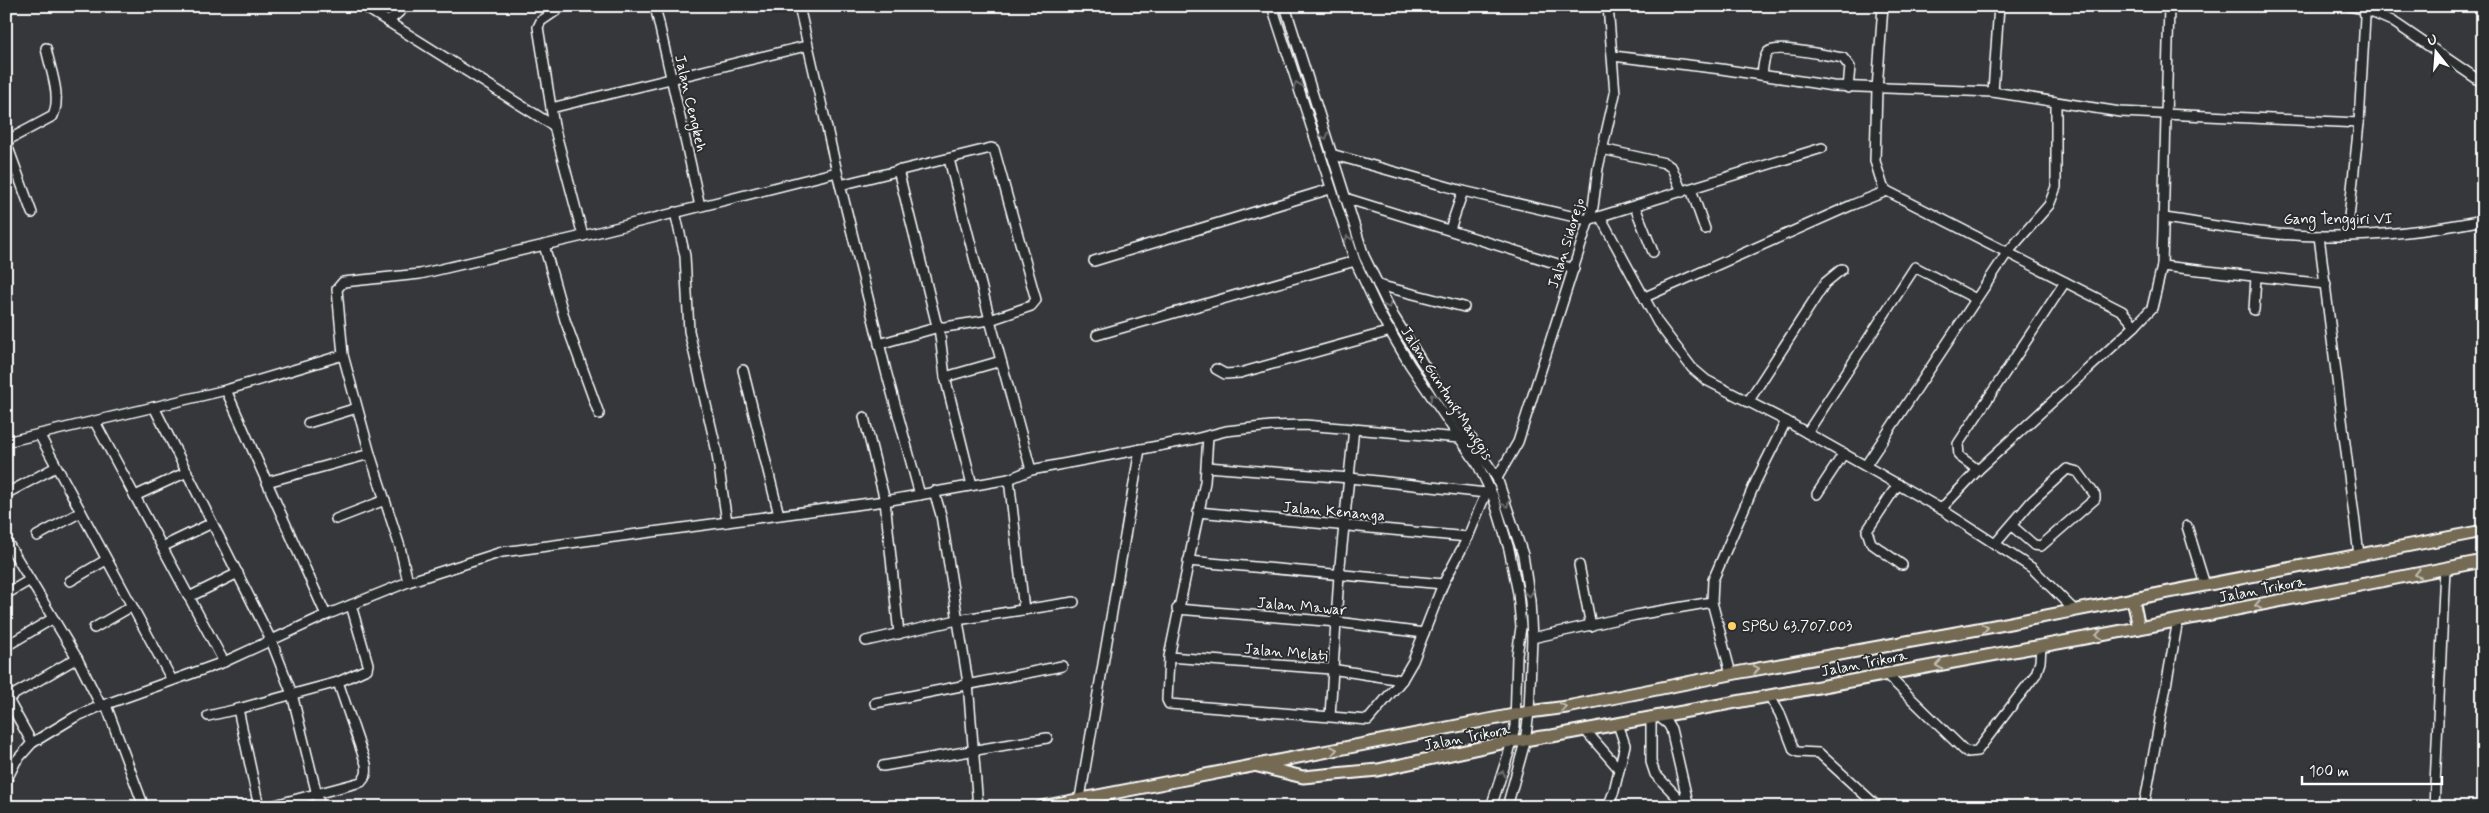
<svg xmlns="http://www.w3.org/2000/svg" width="2489" height="813" viewBox="0 0 2489 813" font-family="Mynerve,sans-serif">
<style>
.lines{fill:none;stroke-linecap:round;stroke-linejoin:round}
.minor-casing{stroke:#fff;stroke-width:12}
.major-casing{stroke:#fff;stroke-width:15}
.minor{stroke:#2a2d2e;stroke-width:9}
.major{stroke:#746b52;stroke-width:11}
.oneway{stroke:#6a6c6d}
.oneway2{stroke:#c0bcb1}
.poi-dot{fill:#ffd166;stroke:#2a2d2e;stroke-width:2}
.labels{text-anchor:middle;stroke-width:4;stroke-linejoin:round;paint-order:stroke}
.street-label{font-size:15px;fill:#fff;stroke:#2a2d2e}
.poi-label{font-size:15px;fill:#fff;stroke:#2a2d2e;text-anchor:start}
</style>
<rect width="100%" height="100%" fill="#36373b"/>
<filter id="ink" filterUnits="userSpaceOnUse"><feTurbulence type="fractalNoise" baseFrequency=".02" numOctaves="2"/><feDisplacementMap in="SourceGraphic" scale="10" xChannelSelector="R" yChannelSelector="G"/><feConvolveMatrix kernelMatrix="1 2 1 2 8 2 1 2 1" color-interpolation-filters="sRGB"/></filter>
<g filter="url(#ink)">
<g class="lines">
<defs>
<g id="minor">
<polyline points="363,6 554,126"/>
<polyline points="563,6 541,21 538,27 554,126 583,236"/>
<polyline points="655,6 700,206"/>
<polyline points="799,6 837,172"/>
<polyline points="1272,6 1355,261 1381,316 1410,365 1478,465 1493,496 1509,549 1518,593 1521,627 1517,655 1515,726 1509,752 1491,807"/>
<polyline points="1285,6 1364,256 1393,315 1456,417 1497,478 1523,555 1530,601 1532,638 1529,712 1525,742 1507,807"/>
<polyline points="1883,6 1877,89 1875,161 1883,187 1887,191 2122,311 2135,326"/>
<polyline points="2364,9 2392,21 2483,83"/>
<polyline points="388,22 406,6"/>
<polyline points="1613,56 1721,69 1833,86 1993,92 2120,112 2359,123"/>
<path d="M1762 75C1763 69 1763 57 1768 52 1777 44 1830 56 1843 58L1850 67 1848 88"/>
<polyline points="1993,92 1999,6"/>
<polyline points="551,108 806,46"/>
<path d="M6 141 53 116C62 96 50 69 46 48"/>
<polyline points="6,142 32,213"/>
<polyline points="1602,149 1665,163 1672,168 1682,192"/>
<polyline points="1331,154 1463,191 1588,220 1822,148"/>
<polyline points="898,170 936,322 939,327 945,327 990,320 1031,470"/>
<polyline points="840,185 991,148 994,149 1036,300 1031,306 990,320 949,159"/>
<polyline points="1691,189 1705,229"/>
<polyline points="1345,198 1574,269"/>
<polyline points="1635,207 1653,252"/>
<polyline points="675,212 685,256 689,331 716,448 727,522"/>
<polyline points="1601,218 1658,323 1692,368 1706,380 1786,421 1941,509 2032,568 2074,610"/>
<path d="M2164 218C2215 225 2268 236 2320 236 2375 237 2429 231 2483 220"/>
<polyline points="1450,229 1463,191"/>
<polyline points="2319,236 2359,555"/>
<polyline points="2347,236 2359,123 2365,17 2364,9 2349,6"/>
<polyline points="544,245 565,320 599,414"/>
<polyline points="1094,261 1330,189"/>
<polyline points="2162,266 2326,284"/>
<polyline points="1378,285 1464,307"/>
<polyline points="1645,297 1852,205 1887,191"/>
<polyline points="2254,310 2256,277"/>
<polyline points="1097,335 1355,261"/>
<polyline points="879,344 939,327 945,377 972,485"/>
<polyline points="1216,369 1225,374 1240,373 1391,331"/>
<polyline points="743,370 779,515"/>
<polyline points="945,377 1001,361"/>
<polyline points="226,390 326,615"/>
<polyline points="1748,402 1825,283 1842,269"/>
<polyline points="154,407 271,640 292,694 320,807"/>
<polyline points="864,417 885,501 899,634"/>
<polyline points="95,422 224,662"/>
<polyline points="308,423 357,408"/>
<polyline points="1807,433 1915,267 1976,299"/>
<polyline points="39,434 172,680"/>
<polyline points="1208,436 1205,482 1169,657 1167,700 1169,704 1368,720 1402,680 1413,661 1443,584 1468,537 1486,493"/>
<polyline points="6,442 226,390 343,355"/>
<polyline points="1866,465 2007,253 2049,205 2056,187 2056,102"/>
<polyline points="1207,467 1350,478 1486,493 1488,490"/>
<polyline points="1978,470 1959,456 1958,444 2065,282"/>
<polyline points="1497,478 1518,442 1593,207 1598,168 1615,94 1608,6"/>
<polyline points="1009,479 1024,610"/>
<polyline points="267,482 370,454"/>
<polyline points="1898,484 1867,531 1871,543 1902,565"/>
<polyline points="11,491 56,467"/>
<polyline points="934,491 941,515 968,683 978,807"/>
<polyline points="1817,494 1844,453"/>
<polyline points="135,496 187,472"/>
<polyline points="1941,509 1978,470 2135,326 2152,308 2162,266 2169,6"/>
<polyline points="1198,512 1468,537"/>
<polyline points="336,519 385,500"/>
<polyline points="2187,526 2205,585"/>
<polyline points="37,536 81,512"/>
<polyline points="6,540 77,658 101,706"/>
<polyline points="1995,544 2032,501 2067,469 2078,472 2095,495 2095,499 2041,546 2034,545 2012,526"/>
<polyline points="162,547 212,523"/>
<polyline points="1188,561 1443,584"/>
<polyline points="1579,565 1591,626"/>
<polyline points="70,581 106,560"/>
<polyline points="408,582 400,547 370,454 343,355 337,289 343,282 420,274 583,236 837,172 886,371 920,495"/>
<polyline points="6,594 30,580"/>
<polyline points="189,597 238,573"/>
<polyline points="1177,609 1337,622 1424,633"/>
<polyline points="94,628 132,606"/>
<polyline points="1532,638 1636,615 1712,602"/>
<polyline points="866,641 957,620 1074,602"/>
<polyline points="6,646 52,619"/>
<polyline points="1169,657 1331,669 1402,680"/>
<polyline points="1731,674 1712,602 1713,580 1756,481 1786,421"/>
<polyline points="1886,674 1964,750 1967,752 1977,751 2036,674 2040,662 2041,646"/>
<polyline points="338,682 367,669 368,664 351,605"/>
<polyline points="6,696 32,743"/>
<polyline points="1770,697 1780,714 1794,750 1798,752 1819,753 1878,807"/>
<polyline points="8,698 77,658"/>
<polyline points="875,703 1062,666"/>
<polyline points="106,705 144,807"/>
<polyline points="208,716 238,709"/>
<polyline points="1330,716 1339,575 1354,428"/>
<polyline points="1658,716 1668,724 1671,729 1689,807"/>
<polyline points="1651,717 1651,762 1655,774 1687,807"/>
<polyline points="1585,730 1619,769"/>
<polyline points="883,766 1047,738"/>
<polyline points="6,781 16,761 32,743 75,717 101,706 224,662 326,615 408,582 502,552 885,501 1009,479 1031,470 1195,439 1226,431 1271,426 1305,425 1472,439"/>
<polyline points="1080,798 1140,449"/>
<path d="M259 807 238 709 338 682 366 764C367 772 367 776 361 782L267 807"/>
<polyline points="1608,807 1614,791 1625,745 1618,724"/>
<polyline points="2144,807 2178,620"/>
<polyline points="2434,807 2445,568"/>
</g>
<g id="major">
<polyline points="2133,599 2139,628"/>
<path d="M1258 766 1303 777 1378 770 1511 741C1526 742 1537 736 1552 736L2139 628 2483 561"/>
<polyline points="1041,807 1529,712 1567,707 1741,672 1989,627 2483,531"/>
</g>
</defs>
<use href="#minor" class="minor-casing"/>
<use href="#major" class="major-casing"/>
<use href="#minor" class="minor"/>
<use href="#major" class="major"/>
</g>
<defs><path id="oneway-chevron" d="M-2-3.5L2.5 0L-2 3.5" fill="none" stroke-width="1.6" stroke-linecap="round" stroke-linejoin="round" transform="scale(1.25)"/></defs>
<g class="oneway">
<use href="#oneway-chevron" transform="translate(1297 85) rotate(-110)"/>
<use href="#oneway-chevron" transform="translate(1325 136) rotate(72)"/>
<use href="#oneway-chevron" transform="translate(1348 239) rotate(-109)"/>
<use href="#oneway-chevron" transform="translate(1388 305) rotate(63)"/>
<use href="#oneway-chevron" transform="translate(1433 397) rotate(-124)"/>
<use href="#oneway-chevron" transform="translate(1506 504) rotate(69)"/>
<use href="#oneway-chevron" transform="translate(1529 594) rotate(82)"/>
<use href="#oneway-chevron" transform="translate(1502 774) rotate(-71)"/>
</g>
<g class="oneway2">
<use href="#oneway-chevron" transform="translate(2418 574) rotate(168)"/>
<use href="#oneway-chevron" transform="translate(2258 605) rotate(169)"/>
<use href="#oneway-chevron" transform="translate(1985 628) rotate(-10)"/>
<use href="#oneway-chevron" transform="translate(2099 635) rotate(169)"/>
<use href="#oneway-chevron" transform="translate(1939 665) rotate(170)"/>
<use href="#oneway-chevron" transform="translate(1756 669) rotate(-10)"/>
<use href="#oneway-chevron" transform="translate(1563 707) rotate(-8)"/>
<use href="#oneway-chevron" transform="translate(1334 750) rotate(-11)"/>
</g>
</g>
<circle class="poi-dot" cx="1732" cy="626" r="5"/>
<g class="labels">
<g class="street-label">
<text transform="translate(691 103) rotate(77)" y="5">Jalan Cengkeh</text>
<text x="2338" y="224">Gang Tenggiri VI</text>
<text transform="translate(1566 243) rotate(-73)" y="5">Jalan Sidorejo</text>
<text transform="translate(1447 393) rotate(57)" y="5">Jalan Guntung Manggis</text>
<text transform="translate(1334 511) rotate(5)" y="5">Jalan Kenanga</text>
<text transform="translate(2262 589) rotate(-11)" y="5">Jalan Trikora</text>
<text transform="translate(1302 606) rotate(5)" y="5">Jalan Mawar</text>
<text transform="translate(1286 652) rotate(5)" y="5">Jalan Melati</text>
<text transform="translate(1864 663) rotate(-11)" y="5">Jalan Trikora</text>
<text transform="translate(1467 737) rotate(-11)" y="5">Jalan Trikora</text>
</g>
<g class="poi-label">
<text x="1742" y="631">SPBU 63.707.003</text>
</g>
</g>
<rect width="2489" height="813" fill="none" stroke="#2a2d2e" stroke-width="25"/>
<rect x="12" y="12" width="2464" height="788" fill="none" stroke="#fff" stroke-width="2" filter="url(#ink)"/>
<g transform="translate(2436 52) rotate(343)" stroke="#2a2d2e" stroke-width="4" paint-order="stroke">
<path d="M0-4L9 19L0 12L-9 19Z" fill="#ffffff"/>
<text y="-8" font-size="14" font-weight="bold" text-anchor="middle" fill="#ffffff">U</text>
</g>
<path d="M2302 776v8h140v-8" fill="none" stroke="#ffffff" stroke-width="2.5"/>
<text x="2309" y="776" font-size="15" fill="#ffffff" stroke="#2a2d2e" stroke-width="4" paint-order="stroke">100 m</text>
</svg>
